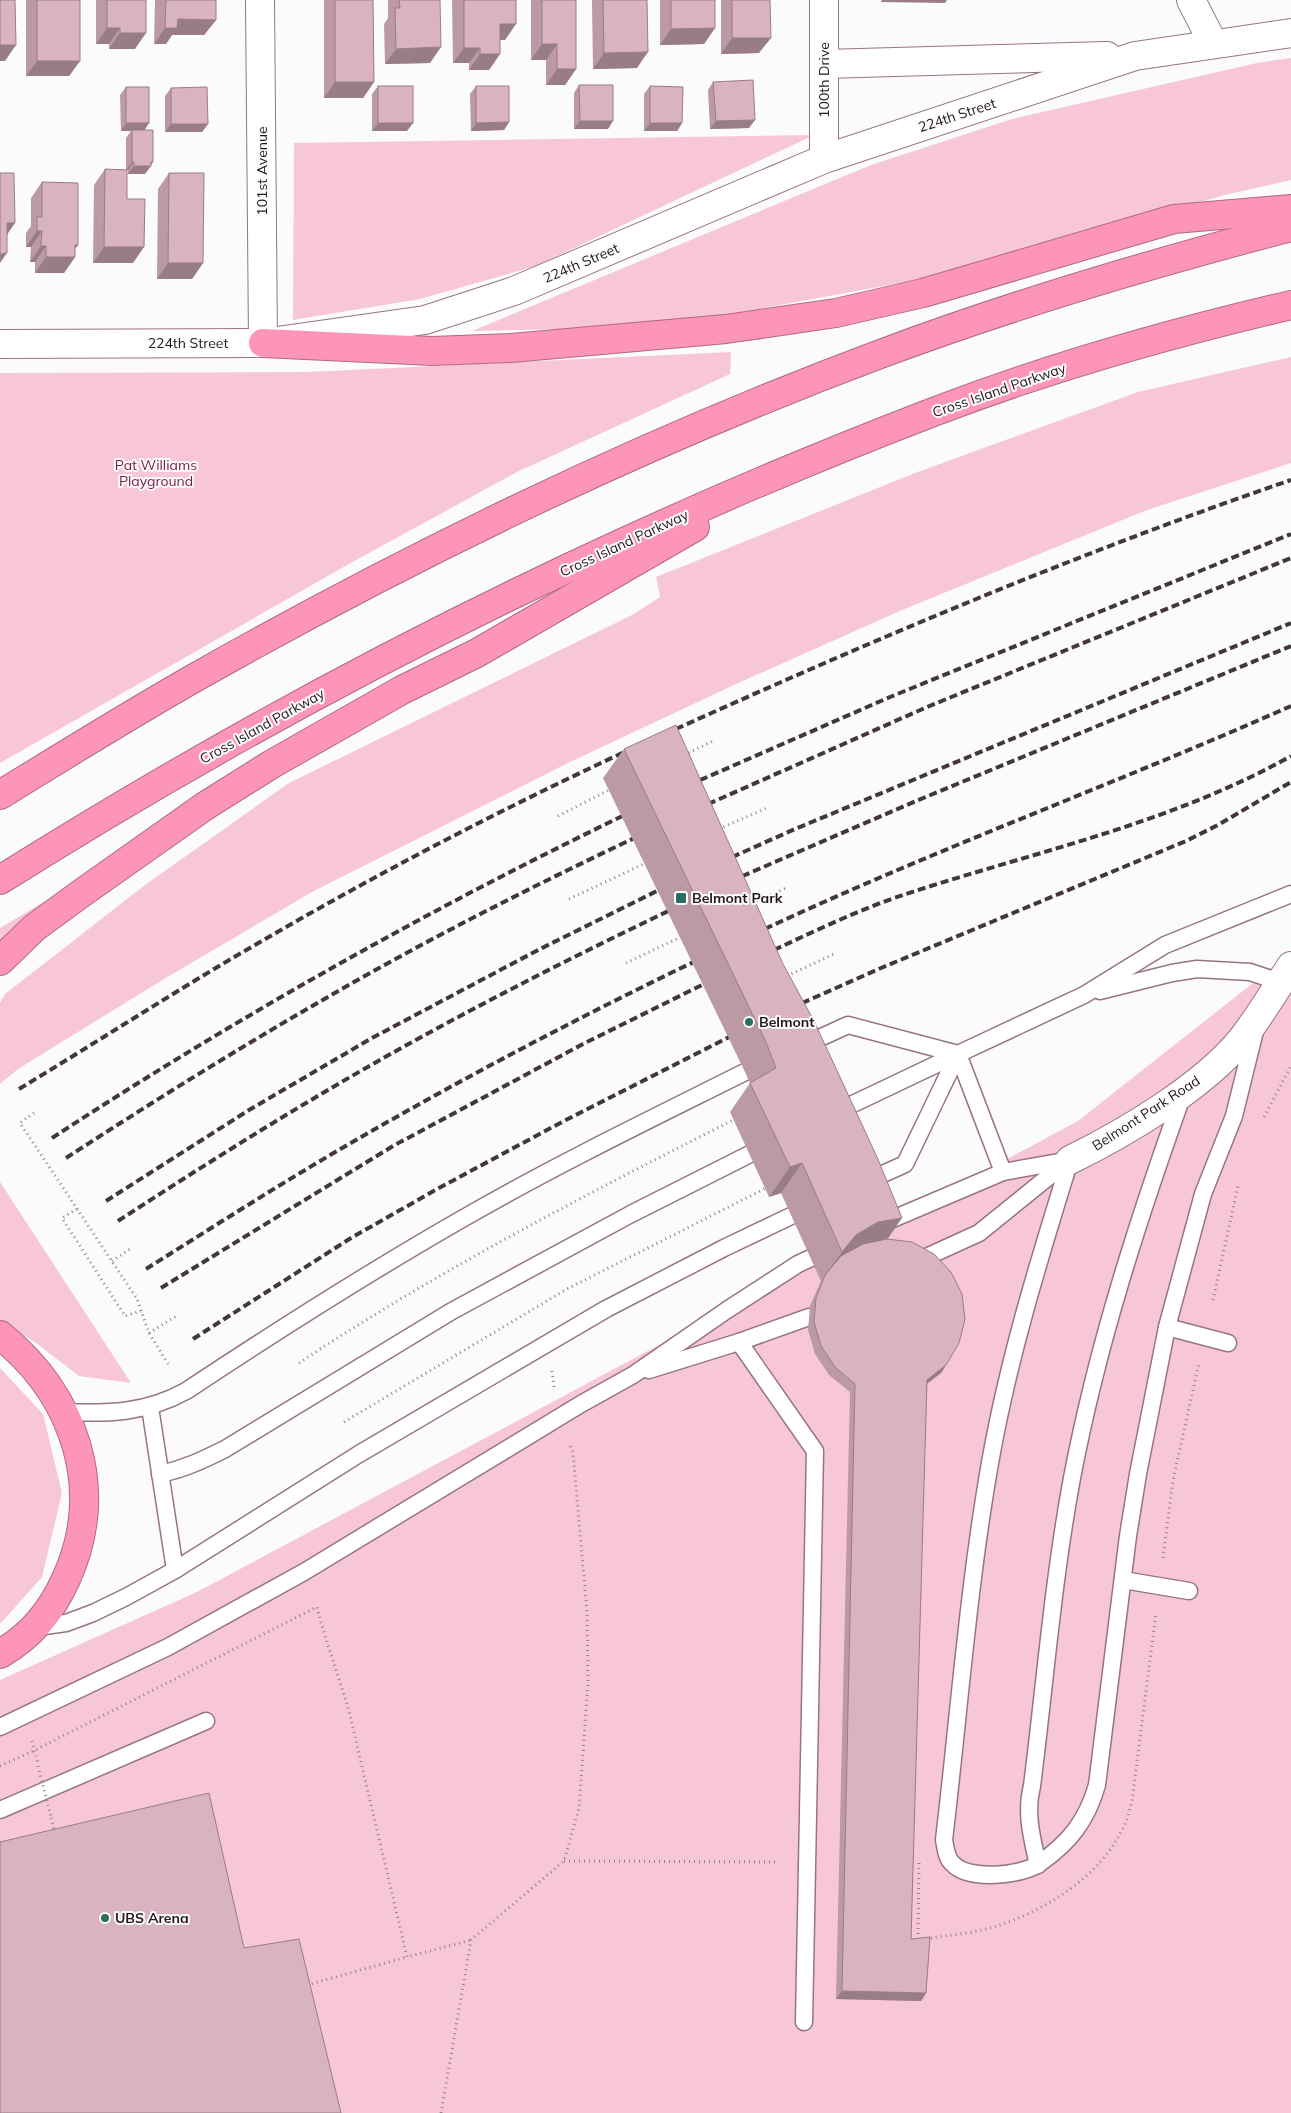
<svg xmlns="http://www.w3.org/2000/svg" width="1291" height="2113" viewBox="0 0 1291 2113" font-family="Mulish,sans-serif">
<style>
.green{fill:#f8c7d6}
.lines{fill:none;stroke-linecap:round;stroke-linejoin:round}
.service-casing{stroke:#97757f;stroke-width:19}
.minor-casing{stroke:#97757f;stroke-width:30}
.tertiary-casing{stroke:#97757f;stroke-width:30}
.motorway-casing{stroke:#b16982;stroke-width:30}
.path{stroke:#8c8588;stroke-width:3;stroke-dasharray:1 4;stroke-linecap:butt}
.service{stroke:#fff;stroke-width:16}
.minor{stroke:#fff;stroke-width:28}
.tertiary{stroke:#fff;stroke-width:28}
.motorway{stroke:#fd95b9;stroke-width:28}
.rail{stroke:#42373a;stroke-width:4;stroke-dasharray:8 4;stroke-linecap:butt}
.path-bridge{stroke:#8c8588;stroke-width:3;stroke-dasharray:1 4;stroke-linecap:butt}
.wall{fill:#bb9aa3}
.shaded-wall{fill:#987d85}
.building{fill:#d9b3be;stroke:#987d85}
.poi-dot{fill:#2a6e61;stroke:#fbfbfb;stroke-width:2}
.labels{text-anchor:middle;stroke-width:4;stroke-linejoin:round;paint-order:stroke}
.street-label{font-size:14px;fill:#24171b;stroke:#fbfbfb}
.park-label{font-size:14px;fill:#791944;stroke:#fbfbfb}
.poi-label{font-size:14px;font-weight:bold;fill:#24171b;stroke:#fbfbfb;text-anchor:start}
</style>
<rect width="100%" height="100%" fill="#fbfbfb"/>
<g class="green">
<polygon points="1291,58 1291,180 1225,195 960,272 660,327 472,331 871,165 1012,119 1257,63"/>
<polygon points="814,135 536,266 420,299 293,320 294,143"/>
<polygon points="731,352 730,374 517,472 347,565 0,763 0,373 308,372"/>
<polygon points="1291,357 1291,463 1147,510 902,610 736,684 570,762 312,892 164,979 18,1069 0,1084 0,1003 5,994 145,885 289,783 634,614 660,597 656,577 915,473 1138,392"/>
<polygon points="101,868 0,944 0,928"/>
<polygon points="1291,953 1291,2113 0,2113 0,1680 197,1592 1078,1121"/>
<polygon points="0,1182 131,1383 79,1376 36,1343 0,1320"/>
<polygon points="0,1368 43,1414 62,1493 42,1577 0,1624"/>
</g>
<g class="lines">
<defs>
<g id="service">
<polyline points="1100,991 1172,973 1197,969 1250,972 1280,982"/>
<polyline points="802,1046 848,1025 958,1054 1084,995 1165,945 1291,894"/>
<polyline points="958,1054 1003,1172"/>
<polyline points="834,1113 958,1054"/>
<path d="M1070 1160C1039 1260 1008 1360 990 1463 968 1588 959 1714 944 1840 946 1849 946 1858 953 1864 969 1881 1022 1876 1040 1863 1070 1842 1087 1820 1097 1785L1128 1536 1138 1474 1167 1327 1203 1194 1234 1116 1255 1031"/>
<polyline points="863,1183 905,1164 958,1054"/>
<polyline points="881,1224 1003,1172 1070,1160"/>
<polyline points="922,1259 979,1233 1068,1161"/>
<polyline points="1167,1327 1228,1343"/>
<polyline points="739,1342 815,1451 804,2022"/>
<polyline points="649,1370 739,1342 809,1317"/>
<polyline points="150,1407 175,1570"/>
<path d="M64 1412C109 1414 146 1413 186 1391 281 1328 377 1267 476 1211 564 1161 655 1117 745 1072"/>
<path d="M160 1474C184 1469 203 1460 225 1449L452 1311 631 1214 750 1154"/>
<polyline points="1123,1580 1189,1591"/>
<polyline points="37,1627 66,1623 93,1613 126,1597 175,1570 359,1454 606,1309 724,1248 791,1216"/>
<polyline points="0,1727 168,1647 304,1572 581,1404 633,1375 727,1310 798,1264 811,1258"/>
<polyline points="0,1810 206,1721"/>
<path d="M1038 1865C1032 1838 1025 1813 1032 1786 1045 1683 1053 1580 1072 1478 1097 1346 1138 1220 1183 1094"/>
</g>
<g id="minor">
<polyline points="260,0 263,343 425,320 514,291 824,159 1135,56 1291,33"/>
<polyline points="824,0 824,159"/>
<polyline points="1191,0 1213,43"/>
<polyline points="824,64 1107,56"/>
<path d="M1070 1160C1125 1133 1203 1087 1242 1039 1260 1016 1275 990 1291 966"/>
</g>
<polyline id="tertiary" points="0,344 263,343"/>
<g id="motorway">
<polyline points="263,343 432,351 511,348 726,329 836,313 923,293 1174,219 1291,209"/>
<path d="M0 795C63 756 125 718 189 681 411 555 644 442 883 353 1017 303 1153 263 1291 227"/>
<path d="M0 880C199 755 406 642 620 544 724 496 829 452 936 411 1051 367 1171 333 1291 305"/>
<polyline points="0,961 34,928 79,895 205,806 272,764 402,690 477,653 695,527"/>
<path d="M0 1335C75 1395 107 1489 66 1579 51 1612 31 1636 0 1654"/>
</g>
</defs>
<use href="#service" class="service-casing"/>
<use href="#minor" class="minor-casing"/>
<use href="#tertiary" class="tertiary-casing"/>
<use href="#motorway" class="motorway-casing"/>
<g class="path">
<polyline points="684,755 713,741"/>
<polyline points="558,816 611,789"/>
<polyline points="719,829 767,808"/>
<polyline points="569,899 648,862"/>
<polyline points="752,903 786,888"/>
<polyline points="626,963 683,936"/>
<polyline points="787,976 834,954"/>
<polyline points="34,1113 20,1123 137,1299 149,1333 168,1364"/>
<polyline points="1264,1117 1291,1066"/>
<polyline points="77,1209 62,1218 125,1316 141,1311"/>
<polyline points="112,1261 130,1249"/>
<polyline points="1213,1300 1238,1186"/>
<polyline points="149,1333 178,1315"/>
<path d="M299 1363C439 1270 587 1194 737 1118"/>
<polyline points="552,1371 554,1387"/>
<polyline points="344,1422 567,1289 768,1187"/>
<polyline points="1163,1558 1173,1480 1199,1363"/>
<polyline points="32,1741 38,1764"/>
<polyline points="0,1766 35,1750 317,1607 325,1636 348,1707 407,1957 471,1940"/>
<polyline points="51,1818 55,1833"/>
<polyline points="564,1861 779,1862"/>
<polyline points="919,1863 918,1940 920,1940"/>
<path d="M926 1939C949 1935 975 1933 997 1926 1046 1910 1099 1877 1122 1830 1127 1822 1129 1811 1132 1801L1156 1613"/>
<polyline points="307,1985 407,1957"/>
<polyline points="441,2113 471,1940 564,1861 579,1808 588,1683 587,1612 573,1452 569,1443"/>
</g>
<use href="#service" class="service"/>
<use href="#minor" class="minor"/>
<use href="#tertiary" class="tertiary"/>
<use href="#motorway" class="motorway"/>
<g class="rail">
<path d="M665 734C870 641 1078 553 1291 480"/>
<polyline points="689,785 890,697 1291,534"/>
<polyline points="697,809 927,707 1291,558"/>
<polyline points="721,862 795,829 1291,623"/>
<polyline points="731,881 916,801 1291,646"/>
<path d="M754 934C930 851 1113 785 1291 706"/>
<path d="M763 955C809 934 855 911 903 895 1033 852 1170 824 1291 756"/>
<polyline points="791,1008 881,968 1186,841 1218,825 1291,782"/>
<path d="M19 1089C102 1039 183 986 267 938 386 869 508 806 633 748"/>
<path d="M52 1138C239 1016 433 907 635 810"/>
<path d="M66 1158C154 1101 242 1046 333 994 434 936 539 883 645 833"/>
<polyline points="106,1201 249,1110 372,1038 540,949 671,884"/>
<path d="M118 1221C218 1156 320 1092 425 1035 509 989 595 946 681 905"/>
<path d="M146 1269C213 1227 280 1184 349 1144 465 1077 583 1015 704 957"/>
<polyline points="161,1288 393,1146 583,1044 716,978"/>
<polyline points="193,1339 351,1238 439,1188 562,1122 741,1031"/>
</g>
<polyline class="path-bridge" points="38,1766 51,1817"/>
</g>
<g class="wall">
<polygon points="26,0 80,0 80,61 69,76 26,76"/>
<polygon points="96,0 146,0 135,49 109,49 109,44 96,44"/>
<polygon points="155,0 216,0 216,20 204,35 172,35 166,44 154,44"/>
<polygon points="324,0 373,0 374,82 363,98 324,98"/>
<polygon points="388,0 440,0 430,63 385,64 384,24 388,18"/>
<polygon points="452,0 516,0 505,40 500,40 500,54 489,70 469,70 469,63 453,63"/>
<polygon points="531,0 576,0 576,69 565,85 546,85 546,60 531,60"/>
<polygon points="592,0 647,0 637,68 593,69"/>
<polygon points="660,0 715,0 715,28 704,44 660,45"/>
<polygon points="721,0 770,0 759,53 721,54"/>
<polygon points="713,82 749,128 710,129 708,90"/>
<polygon points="579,85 608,129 574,129 574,93"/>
<polygon points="378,86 407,131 372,131 372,94"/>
<polygon points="476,86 509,122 504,130 471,131 470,94"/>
<polygon points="650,86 682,123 677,131 644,131 644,94"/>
<polygon points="126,87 145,130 153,162 145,174 128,174 128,170 127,170 127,199 133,263 93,263 94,185 105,169 126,170 126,138 131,131 121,131 120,95"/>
<polygon points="171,88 208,124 202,132 165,132 165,96"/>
<polygon points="169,173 203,263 192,279 157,279 158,189"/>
<polygon points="42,182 78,245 75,249 75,257 64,273 35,273 35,262 30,262 31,247 26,247 26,233 31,226 31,198"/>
<polygon points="624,749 887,1239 946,1365 941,1373 927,1384 911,1939 926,1993 921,2001 836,1999 850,1392 829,1375 815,1354 808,1330 810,1306 821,1281 781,1193 769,1197 730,1112 750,1083 745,1072 603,778"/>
</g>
<g class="shaded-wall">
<polygon points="882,0 947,0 945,3 881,2"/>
<polygon points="178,19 216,20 204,35 172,35 166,44 154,44 165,28"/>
<polygon points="500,24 516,24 505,40 489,40"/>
<polygon points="107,28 120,28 109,44 96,44"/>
<polygon points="715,28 704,44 660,45 671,29"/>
<polygon points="120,33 146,33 135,49 109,49"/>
<polygon points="732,38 771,38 759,53 721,54"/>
<polygon points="542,44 557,44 546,60 531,60"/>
<polygon points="0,45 16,45 5,61 0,61"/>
<polygon points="441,47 430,63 385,64 396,49"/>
<polygon points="464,48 480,48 469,63 453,63"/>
<polygon points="648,52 637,68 593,69 604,53"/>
<polygon points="480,54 500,54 489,70 469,70"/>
<polygon points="37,61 80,61 69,76 26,76"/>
<polygon points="557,69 576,69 565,85 546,85"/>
<polygon points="335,82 374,82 363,98 324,98"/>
<polygon points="755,120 749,128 710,129 716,121"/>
<polygon points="580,121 613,121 608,129 574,129"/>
<polygon points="509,122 504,130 471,131 476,123"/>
<polygon points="126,123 149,123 144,131 132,130 131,131 121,131"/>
<polygon points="378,123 413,123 407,131 372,131"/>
<polygon points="650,123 682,123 677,131 644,131"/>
<polygon points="171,124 208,124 202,132 165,132"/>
<polygon points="132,162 134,162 128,170 126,170"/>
<polygon points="151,162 153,162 150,166 151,166 145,174 128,174 134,166"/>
<polygon points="7,223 15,223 4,239"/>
<polygon points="37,231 42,231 31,247 26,247"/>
<polygon points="75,245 78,245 69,257 75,257 64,273 35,273 46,257"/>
<polygon points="41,246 46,246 35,262 30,262"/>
<polygon points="104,247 144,247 133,263 93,263"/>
<polygon points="7,253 0,263 0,254"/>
<polygon points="168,263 203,263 192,279 157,279"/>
<polygon points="802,1163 781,1193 769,1197 790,1167"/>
<polygon points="902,1218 882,1247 824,1276 842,1252 856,1235 878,1222"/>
<polygon points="946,1365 941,1373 921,1388 927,1380"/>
<polygon points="842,1991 926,1993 921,2001 836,1999"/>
</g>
<g class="building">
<polygon points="0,0 15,0 16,45 0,45"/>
<rect x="37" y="0" width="43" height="61"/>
<polygon points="107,0 146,0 146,33 120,33 120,28 107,28"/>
<polygon points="166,0 216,0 216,20 178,19 177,28 165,28"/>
<polygon points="335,0 373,0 374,82 335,82"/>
<polygon points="399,0 440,0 441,47 396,49 395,8 400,8"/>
<polygon points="464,0 516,0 516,24 500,24 500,54 480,54 480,48 464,48"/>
<polygon points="542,0 576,0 576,69 557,69 557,44 542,44"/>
<polygon points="603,0 647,0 648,52 604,53"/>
<polygon points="671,0 715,0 715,28 671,29"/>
<polygon points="732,0 770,0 771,38 732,38"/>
<polygon points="753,80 755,120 716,121 713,82"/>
<polygon points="579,85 613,85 613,121 580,121"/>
<rect x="378" y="86" width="35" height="37"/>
<polygon points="476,86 509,86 509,122 476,123"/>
<polygon points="650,86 683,87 682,123 650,123"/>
<rect x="126" y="87" width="23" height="36"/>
<polygon points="207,87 208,124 171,124 171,88"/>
<polygon points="132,130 153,130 153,162 151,162 151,166 134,166 134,162 132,162"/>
<polygon points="105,169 127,170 127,199 145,199 144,247 104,247"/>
<polygon points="0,173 14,173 15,223 7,223 7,253 0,254"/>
<polygon points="169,173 204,173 203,263 168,263"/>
<polygon points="42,182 78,183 78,245 75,245 75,257 46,257 46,246 41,246 42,231 37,231 37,217 42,217"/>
<polygon points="676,725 783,964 814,1021 877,1157 902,1218 878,1222 856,1235 842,1252 802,1163 790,1167 750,1083 776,1068 766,1042 624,749"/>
<polygon points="887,1239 912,1242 934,1254 951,1272 962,1294 965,1319 959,1343 946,1365 927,1380 911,1939 930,1937 926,1993 842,1991 855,1384 835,1367 821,1346 814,1322 816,1298 825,1275 841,1256 863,1244"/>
<polygon points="209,1793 244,1948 299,1939 341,2113 0,2113 0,1842"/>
</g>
<g class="poi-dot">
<rect x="675" y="892" width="12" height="12" rx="2.5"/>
<circle cx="749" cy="1022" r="5"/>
<circle cx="105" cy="1918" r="5"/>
</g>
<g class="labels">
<g class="street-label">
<text transform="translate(824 80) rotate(-90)" y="5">100th Drive</text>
<text transform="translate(957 115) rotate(-18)" y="5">224th Street</text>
<text transform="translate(262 171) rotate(-90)" y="5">101st Avenue</text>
<text transform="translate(581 263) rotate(-23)" y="5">224th Street</text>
<text x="188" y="348">224th Street</text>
<text transform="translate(999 390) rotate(-19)" y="5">Cross Island Parkway</text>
<text transform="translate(624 543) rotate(-25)" y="5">Cross Island Parkway</text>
<text transform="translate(262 726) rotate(-29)" y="5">Cross Island Parkway</text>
<text transform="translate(1146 1113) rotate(-33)" y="5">Belmont Park Road</text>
</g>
<g class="park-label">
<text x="156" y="470">Pat Williams<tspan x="156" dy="16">Playground</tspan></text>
</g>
<g class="poi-label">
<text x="692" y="903">Belmont Park</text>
<text x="759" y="1027">Belmont</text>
<text x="115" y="1923">UBS Arena</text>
</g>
</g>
</svg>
